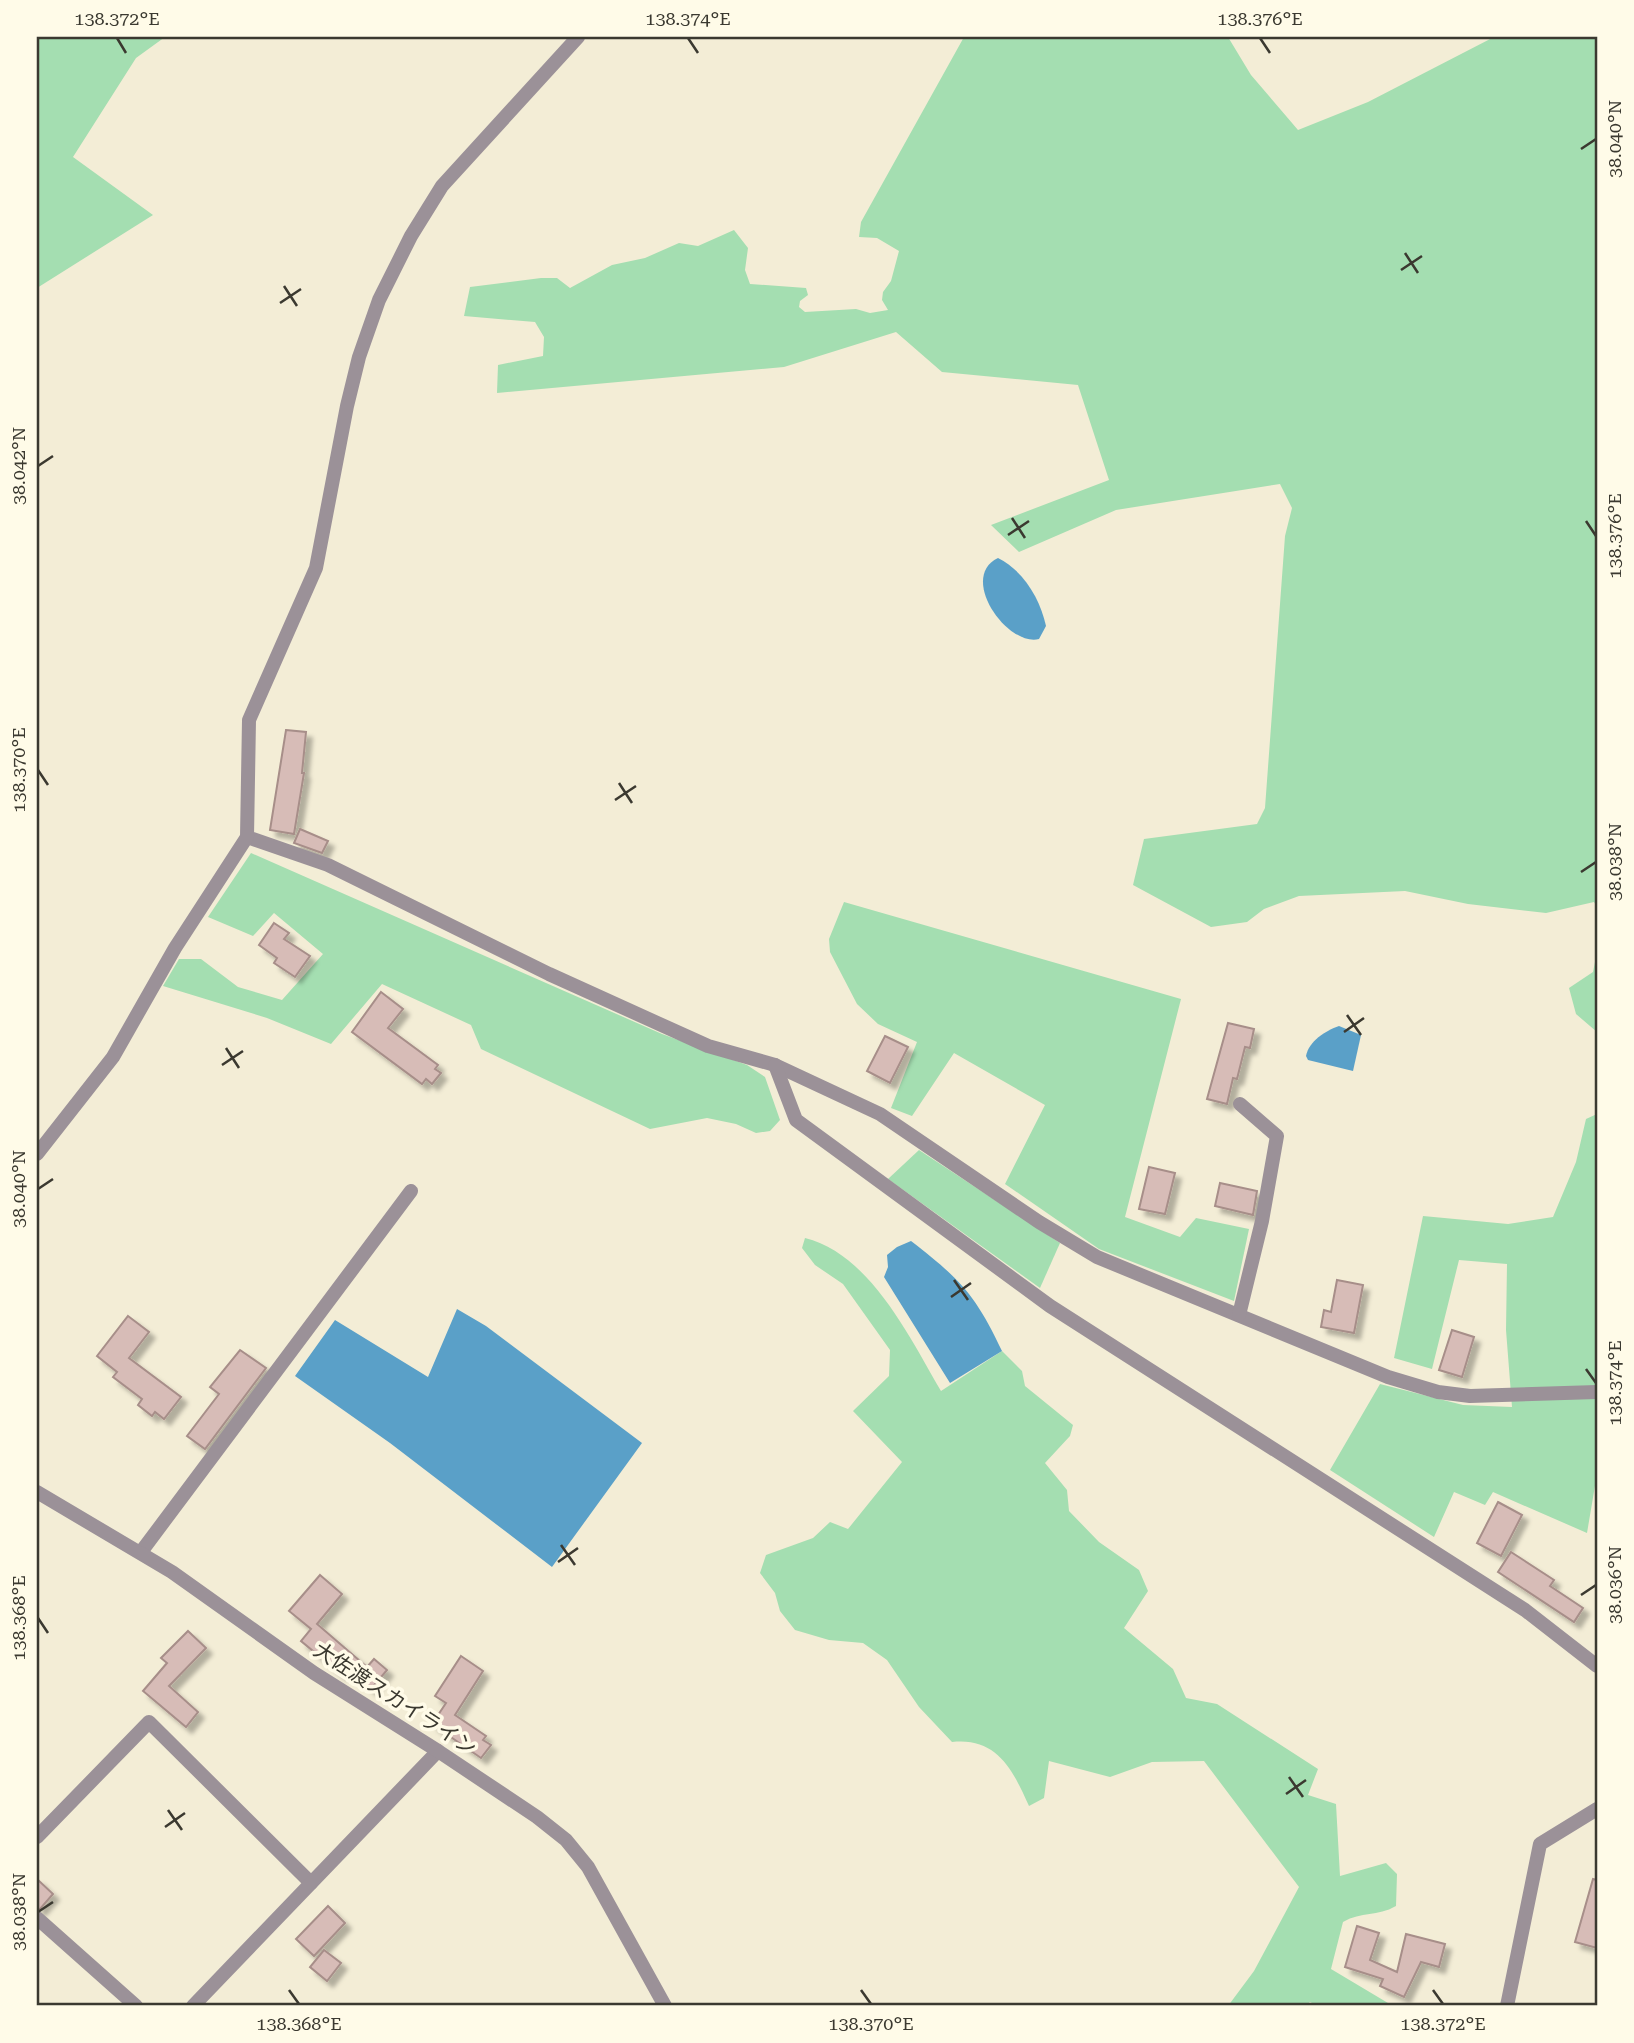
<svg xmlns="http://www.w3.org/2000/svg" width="1634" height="2043" viewBox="0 0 1634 2043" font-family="'Roboto Serif','Noto Sans JP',serif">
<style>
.green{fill:#a4deb1}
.water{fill:#5aa0c8}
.building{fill:#d7bcb7;stroke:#a78e89;stroke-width:2;filter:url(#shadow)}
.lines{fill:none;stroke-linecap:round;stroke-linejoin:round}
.minor{stroke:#9b9198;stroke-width:14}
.tertiary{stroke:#9b9198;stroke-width:14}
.ticks{fill:none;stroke:#3b3930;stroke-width:2.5}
.labels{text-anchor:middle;stroke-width:7;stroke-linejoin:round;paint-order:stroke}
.street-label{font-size:21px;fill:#3b3930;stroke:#fffbe8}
.neatline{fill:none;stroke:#3b3930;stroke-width:2.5}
.ticks-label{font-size:18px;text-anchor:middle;fill:#3b3930}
</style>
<defs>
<filter id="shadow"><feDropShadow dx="6" dy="6" stdDeviation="2" flood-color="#0004"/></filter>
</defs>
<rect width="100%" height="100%" fill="#f3edd6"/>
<g class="green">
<polygon points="37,37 165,37 136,58 73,157 153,215 37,288"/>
<polygon points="964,37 1228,37 1251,75 1298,130 1368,102 1494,37 1597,37 1597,907 1594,902 1546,913 1468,904 1405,891 1299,896 1264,909 1247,922 1211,927 1133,885 1144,839 1257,824 1265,808 1285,536 1292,508 1280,484 1116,510 1019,552 991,525 1109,480 1078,385 942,372 896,332 784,367 497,393 498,365 543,356 544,337 535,322 464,316 470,287 541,278 557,278 570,288 612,265 645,258 679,243 698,246 734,230 748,248 745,270 750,284 806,288 808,295 800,301 799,307 805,312 856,309 870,313 888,310 882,300 883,292 891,281 899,251 877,238 859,237 861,222"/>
<polygon points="251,853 662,1034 747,1065 765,1077 780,1120 770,1131 756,1133 736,1124 707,1118 650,1129 481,1049 471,1025 382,984 331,1044 267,1018 163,986 179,959 201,959 238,987 282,1000 323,954 274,913 253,936 208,917"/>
<polygon points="844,902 1181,999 1125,1217 1180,1237 1196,1218 1249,1229 1234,1301 1099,1249 1005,1184 1045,1105 954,1053 912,1116 891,1108 917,1042 878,1024 857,1004 830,952 829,939"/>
<polygon points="1597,952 1597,1032 1576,1014 1569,988 1593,972"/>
<polygon points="1597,1114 1597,1474 1587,1533 1493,1492 1485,1505 1454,1492 1434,1537 1330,1470 1380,1384 1463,1405 1512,1407 1506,1330 1507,1264 1459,1260 1432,1369 1394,1358 1423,1216 1508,1224 1553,1217 1576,1162 1586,1119"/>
<polygon points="919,1150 1060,1243 1040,1288 888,1179"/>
<path d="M805 1238C870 1254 910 1338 941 1391L1002 1351 1022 1371 1025 1386 1073 1425 1070 1436 1045 1463 1067 1490 1069 1511 1099 1542 1139 1570 1148 1591 1124 1628 1173 1669 1186 1698 1217 1704 1318 1769 1308 1795 1336 1804 1340 1876 1386 1863 1397 1874 1396 1906C1377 1917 1362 1911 1343 1922L1331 1969 1393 2006H1318L1310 2002 1305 2006H1228L1254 1971 1299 1887 1204 1761 1152 1762 1110 1777 1049 1761 1044 1798 1029 1806C1013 1770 997 1737 952 1742L919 1707 887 1660 863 1643 829 1640 795 1630 780 1611 775 1593 760 1573 766 1555 813 1538 830 1522 848 1529 902 1462 853 1411 889 1376 890 1350 843 1284 815 1265 802 1248Z"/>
</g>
<g class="water">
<path d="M998 558C1024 571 1040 599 1046 626L1039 639C1007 647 958 577 998 558Z"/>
<path d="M1339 1026 1361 1035 1353 1071 1308 1060 1306 1056C1309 1041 1325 1031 1339 1026Z"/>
<path d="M911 1241C960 1279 975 1294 1002 1351L950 1383 884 1277 888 1267 887 1255 897 1247Z"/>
<polygon points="457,1309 486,1326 642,1443 552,1567 390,1443 295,1376 335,1320 428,1377"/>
</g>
<g class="building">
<polygon points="286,730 306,732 302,773 304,773 294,834 270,830"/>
<polygon points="300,829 328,841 322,853 294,843"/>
<polygon points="274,923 289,933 284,939 310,956 295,977 274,963 277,958 259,945"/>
<polygon points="381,992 403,1009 388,1028 438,1065 435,1069 441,1073 432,1084 426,1079 422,1084 352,1032"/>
<polygon points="1228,1023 1254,1029 1250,1048 1245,1047 1237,1079 1233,1078 1227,1104 1207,1099"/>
<polygon points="885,1036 908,1047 890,1083 867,1071"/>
<polygon points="1149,1167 1175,1173 1165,1214 1139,1209"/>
<polygon points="1220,1183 1257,1191 1253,1215 1215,1206"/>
<polygon points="1337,1280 1363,1285 1354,1333 1321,1327 1324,1310 1331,1312"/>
<polygon points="128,1316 149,1332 129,1358 181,1397 164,1419 155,1412 152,1416 138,1405 142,1399 113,1377 117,1372 97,1356"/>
<polygon points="1452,1330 1474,1337 1462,1377 1439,1370"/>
<polygon points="240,1350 266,1368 205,1449 187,1436 219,1394 210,1387"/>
<polygon points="1498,1502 1522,1515 1501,1556 1477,1543"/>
<polygon points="1511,1552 1554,1580 1550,1586 1583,1608 1574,1622 1498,1572"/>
<polygon points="320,1575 342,1594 317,1624 367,1667 374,1659 387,1670 371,1689 346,1668 341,1674 301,1641 311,1629 289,1611"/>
<polygon points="188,1631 206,1648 169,1686 198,1712 186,1727 143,1691 167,1663 161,1658"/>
<polygon points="461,1656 483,1671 455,1715 486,1736 483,1740 491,1745 481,1758 432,1724 446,1703 435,1696"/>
<polygon points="37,1879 53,1894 40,1909 37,1909"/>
<polygon points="1593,1879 1597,1880 1597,1948 1575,1942"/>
<polygon points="328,1906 345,1923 314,1956 296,1939"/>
<polygon points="1357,1926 1379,1933 1370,1960 1397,1972 1406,1934 1445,1944 1439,1967 1421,1962 1404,1997 1380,1986 1383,1979 1345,1967"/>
<polygon points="324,1950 341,1963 327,1981 310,1967"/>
</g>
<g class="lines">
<g class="minor">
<polyline points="247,837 328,865 549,974 708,1046 775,1065 880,1114 1039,1222 1097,1257 1388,1377 1438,1392 1470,1396 1597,1392"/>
<polyline points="775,1065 796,1120 1050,1306 1525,1610 1597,1666"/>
<polyline points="37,1154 113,1057 175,948 247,837 249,720 316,568 347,406 359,357 379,300 411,236 442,186 578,37"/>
<polyline points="1239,1315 1262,1221 1277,1136 1240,1104"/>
<polyline points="141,1552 411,1191"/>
<polyline points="37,1837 149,1722 311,1883"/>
<polyline points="37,1918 136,2006"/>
<polyline points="193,2006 438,1751"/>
<polyline points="1507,2006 1540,1844 1597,1809"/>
</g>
<polyline class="tertiary" points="37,1492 172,1572 314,1673 438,1751 537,1817 566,1840 588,1867 665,2006"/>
</g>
<path class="ticks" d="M117 38 126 53M688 38 698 53M1260 38 1270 53M1581 149 1596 139M1405 253 1418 273M1401 270 1422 256M284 286 297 306M280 303 301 289M38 466 53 456M1012 518 1025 538M1586 521 1596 536M1008 535 1029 521M38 770 48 785M619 783 632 803M615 800 636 786M1581 872 1596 862M1347 1015 1361 1035M1344 1032 1364 1018M226 1048 239 1068M222 1065 243 1051M38 1189 53 1179M954 1280 968 1300M951 1297 971 1283M1586 1369 1596 1383M561 1545 575 1565M558 1562 578 1548M1581 1595 1596 1585M38 1618 48 1633M1289 1777 1303 1797M1286 1794 1306 1780M168 1810 182 1830M165 1827 185 1813M38 1912 53 1902M289 1990 299 2004M861 1990 871 2004M1433 1990 1443 2004"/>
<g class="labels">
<g class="street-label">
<text transform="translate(395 1699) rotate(33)" y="7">大佐渡スカイライン</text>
</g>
</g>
<rect width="1634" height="2043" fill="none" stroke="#fffbe8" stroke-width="77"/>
<rect x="38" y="38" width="1558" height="1966" class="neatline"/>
<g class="ticks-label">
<text x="117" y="25">138.372°E</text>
<text x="688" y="25">138.374°E</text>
<text x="1260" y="25">138.376°E</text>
<text transform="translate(1615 139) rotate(-90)" y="6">38.040°N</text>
<text transform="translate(19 466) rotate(-90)" y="6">38.042°N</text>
<text transform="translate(1615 536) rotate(-90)" y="6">138.376°E</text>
<text transform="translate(19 770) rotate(-90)" y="6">138.370°E</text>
<text transform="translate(1615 862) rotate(-90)" y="6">38.038°N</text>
<text transform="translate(19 1189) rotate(-90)" y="6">38.040°N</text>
<text transform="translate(1615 1383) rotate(-90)" y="6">138.374°E</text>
<text transform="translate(1615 1585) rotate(-90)" y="6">38.036°N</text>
<text transform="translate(19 1618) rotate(-90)" y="6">138.368°E</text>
<text transform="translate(19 1912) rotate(-90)" y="6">38.038°N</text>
<text x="299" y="2030">138.368°E</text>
<text x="871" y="2030">138.370°E</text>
<text x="1443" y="2030">138.372°E</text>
</g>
</svg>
